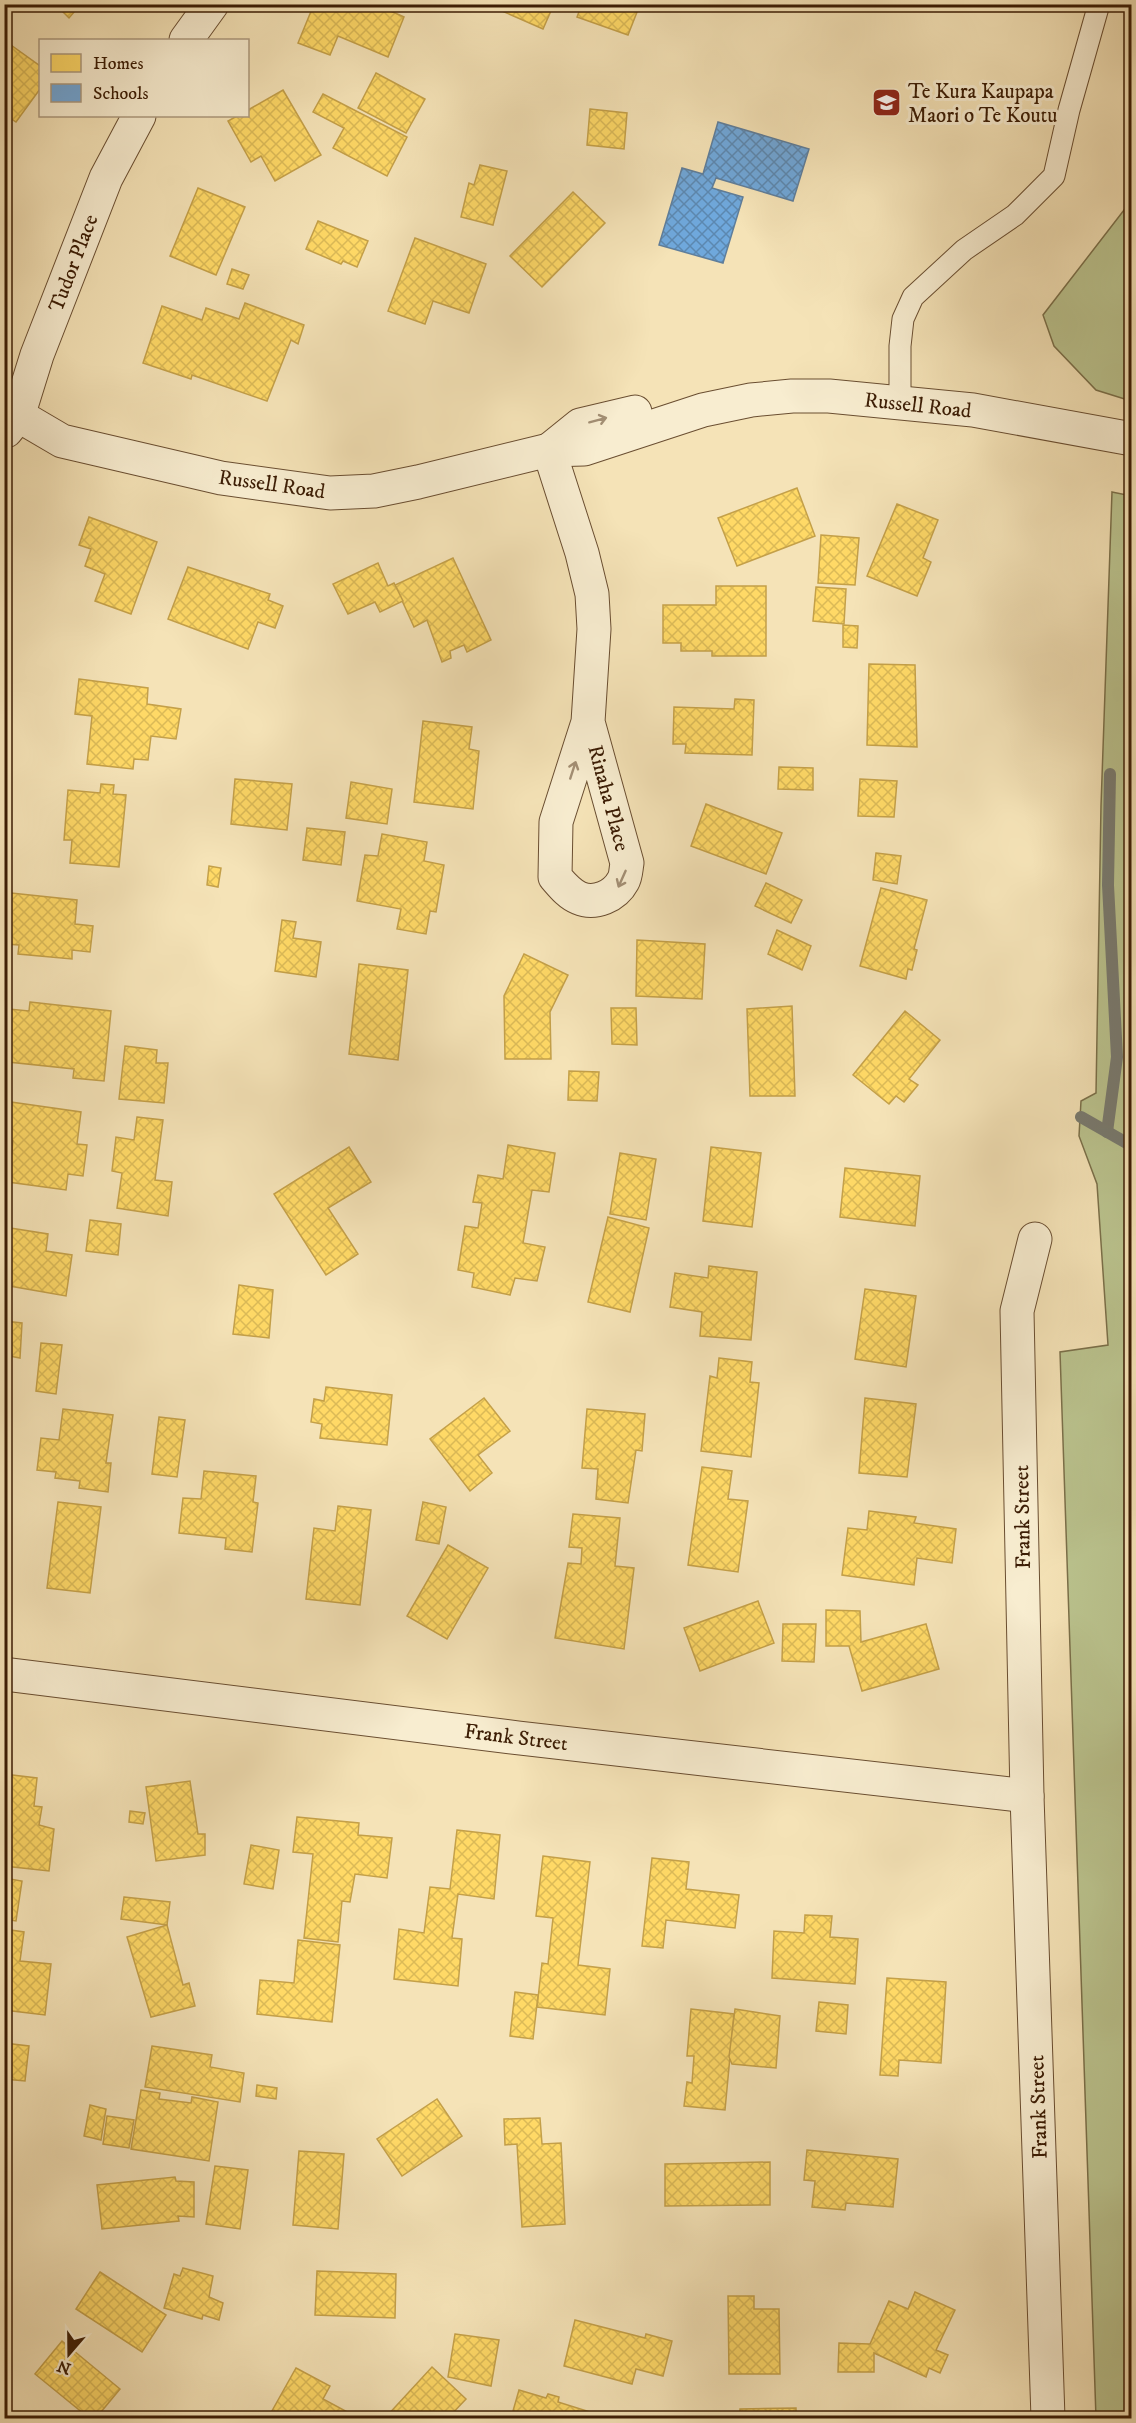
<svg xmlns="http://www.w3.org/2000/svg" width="1136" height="2423" viewBox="0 0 1136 2423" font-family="'IM FELL DW Pica',serif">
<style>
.grass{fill:#bbc48f;stroke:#7b704a;stroke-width:1.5}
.homes{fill:url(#homes-cross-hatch);stroke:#c4a049;stroke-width:1.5}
.schools{fill:url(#schools-cross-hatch);stroke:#5f7e9b;stroke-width:1.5}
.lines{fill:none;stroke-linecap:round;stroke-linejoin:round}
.stream{stroke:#787b71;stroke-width:12}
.lane-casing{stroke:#6a4e31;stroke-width:23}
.street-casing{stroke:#6a4e31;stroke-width:35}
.lane{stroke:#f8edd0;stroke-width:21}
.street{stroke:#f8edd0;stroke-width:33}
.oneway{stroke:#a38f74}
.labels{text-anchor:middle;stroke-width:6;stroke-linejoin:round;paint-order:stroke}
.poi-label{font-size:21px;fill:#3b1c04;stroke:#f8edd0;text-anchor:start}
.street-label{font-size:21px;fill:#3b1c04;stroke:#f8edd0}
</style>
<defs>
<pattern id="homes-cross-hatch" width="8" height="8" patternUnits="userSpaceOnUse" patternTransform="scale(1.5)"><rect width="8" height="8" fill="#ffd966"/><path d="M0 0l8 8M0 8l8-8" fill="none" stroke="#dbba57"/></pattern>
<pattern id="schools-cross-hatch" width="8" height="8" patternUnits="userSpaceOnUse" patternTransform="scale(1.5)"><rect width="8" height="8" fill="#6fa8dc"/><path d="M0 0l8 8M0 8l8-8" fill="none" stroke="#5c88b0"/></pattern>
</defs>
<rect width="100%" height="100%" fill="#f5e3b7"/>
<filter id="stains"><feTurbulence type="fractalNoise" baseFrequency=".00333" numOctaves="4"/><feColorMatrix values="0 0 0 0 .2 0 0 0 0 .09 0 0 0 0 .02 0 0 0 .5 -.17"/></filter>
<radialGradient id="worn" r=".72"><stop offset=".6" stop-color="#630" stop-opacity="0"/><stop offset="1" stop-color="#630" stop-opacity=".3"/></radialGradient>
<g class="grass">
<polygon points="1131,201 1131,401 1096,390 1054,346 1043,315"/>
<polygon points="1112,492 1132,496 1131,2418 1096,2418 1060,1352 1108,1345 1097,1184 1079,1136 1081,1101 1096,1093 1101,806"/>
</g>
<g class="homes">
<polygon points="55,4 81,4 69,18"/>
<polygon points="314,4 375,4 404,17 388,57 338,36 330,55 298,43"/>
<polygon points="486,4 554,4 543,29"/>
<polygon points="582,4 622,4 637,12 628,35 577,17"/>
<polygon points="4,40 40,66 40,89 16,122 4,114"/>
<polygon points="376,73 425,99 406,133 358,108"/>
<polygon points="283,90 321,155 275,181 261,156 251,162 228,121 237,116 248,116 248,110"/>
<polygon points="323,94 407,137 387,176 333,148 344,128 313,112"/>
<polygon points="590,109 627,113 624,149 587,145"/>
<polygon points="480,165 507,171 493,225 461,217 469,183 474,185"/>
<polygon points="198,188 245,207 216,275 170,256"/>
<polygon points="573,192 605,223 542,287 510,256"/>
<polygon points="318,221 368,241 357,267 343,261 341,264 306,249"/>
<polygon points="415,238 486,264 469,313 433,301 425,324 388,311"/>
<polygon points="232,269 249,275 243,289 227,284"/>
<polygon points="245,303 304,325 298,344 291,340 267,401 192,375 191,379 143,363 162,306 202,320 206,308 239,319"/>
<polygon points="797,488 815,536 737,566 718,518"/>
<polygon points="897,504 938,520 923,558 931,562 917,596 867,576"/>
<polygon points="89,517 157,542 131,614 95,601 105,574 85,566 91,549 79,545"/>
<polygon points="821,535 859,538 855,585 818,583"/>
<polygon points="453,558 491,640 467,652 464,645 450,651 451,658 442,662 427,620 414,627 395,585"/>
<polygon points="378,563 388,586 394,583 403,601 380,612 375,602 348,614 333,584"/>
<polygon points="188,567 270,594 268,600 283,606 275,628 258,622 248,649 168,619"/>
<polygon points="716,586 766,586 766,656 712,656 712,651 681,651 681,643 663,643 663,605 716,605"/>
<polygon points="816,587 846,589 844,624 813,621"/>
<polygon points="843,625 858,626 857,648 843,647"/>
<polygon points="869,664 915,665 917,747 867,745"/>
<polygon points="79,679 148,688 147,704 181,709 176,739 151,736 148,760 134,759 133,769 87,764 92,716 75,714"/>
<polygon points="735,699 754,700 752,755 685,753 686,744 673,744 674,707 734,709"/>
<polygon points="423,721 472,727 469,749 479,751 473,809 414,802"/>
<polygon points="779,767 813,768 813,790 778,789"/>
<polygon points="235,779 292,784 287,830 231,824"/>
<polygon points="860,779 897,781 894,817 858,816"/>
<polygon points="351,782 392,789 387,824 346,818"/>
<polygon points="101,784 114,785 113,794 126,795 119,867 70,863 72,840 64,840 68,790 100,793"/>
<polygon points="706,804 782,833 766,874 691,846"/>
<polygon points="307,828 345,832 341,865 303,860"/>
<polygon points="382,834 427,842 424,861 444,865 436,912 430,911 426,934 397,929 401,909 357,901 365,855 378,856"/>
<polygon points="876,853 901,856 897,884 873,880"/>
<polygon points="209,866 221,868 218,887 207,885"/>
<polygon points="766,883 802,900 791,923 755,906"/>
<polygon points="881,888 927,900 914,949 917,950 912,970 908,969 906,979 860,966"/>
<polygon points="11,893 77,900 75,924 93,926 90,952 72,950 72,959 18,954 19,945 6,944"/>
<polygon points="282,920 296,922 293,938 321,942 316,977 275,971"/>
<polygon points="777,930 811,946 802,970 768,954"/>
<polygon points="637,940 705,944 702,999 636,996"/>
<polygon points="524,954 568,975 550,1012 551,1059 505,1059 504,996"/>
<polygon points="359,964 408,970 398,1060 349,1054"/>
<polygon points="30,1002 111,1011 104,1081 73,1078 74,1069 8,1062 11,1039 6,1038 9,1009 29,1011"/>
<polygon points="792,1006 795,1096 750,1096 747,1009"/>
<polygon points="611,1008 636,1008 637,1045 612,1044"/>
<polygon points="905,1011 940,1040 909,1079 918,1085 904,1102 896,1096 889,1104 853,1075"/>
<polygon points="125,1046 157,1050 156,1063 168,1063 164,1103 119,1099"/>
<polygon points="569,1071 599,1072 597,1101 568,1100"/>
<polygon points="4,1101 81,1112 77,1144 87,1145 83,1176 68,1174 66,1190 8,1182 13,1141 4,1140"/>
<polygon points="137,1117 163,1120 155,1180 172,1182 168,1216 117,1208 122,1173 112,1171 116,1137 134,1140"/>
<polygon points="508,1145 555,1153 549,1192 532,1190 523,1243 545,1247 537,1281 515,1278 510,1295 472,1287 474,1273 458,1270 465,1226 478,1228 482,1203 473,1202 478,1175 503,1179"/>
<polygon points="349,1147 371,1182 328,1208 358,1254 326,1275 274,1194"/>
<polygon points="711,1147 761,1153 752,1227 703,1221"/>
<polygon points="620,1153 656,1159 646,1220 610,1214"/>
<polygon points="845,1168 920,1176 915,1226 840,1217"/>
<polygon points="608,1217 649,1228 630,1312 588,1302"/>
<polygon points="90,1220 121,1224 118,1255 86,1251"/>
<polygon points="4,1227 48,1234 46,1251 72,1255 66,1296 4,1285"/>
<polygon points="709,1266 757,1272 751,1340 700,1336 702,1312 670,1307 675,1273 708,1278"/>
<polygon points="239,1285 273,1290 269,1338 233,1334"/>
<polygon points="865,1289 916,1296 906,1367 855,1359"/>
<polygon points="4,1321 22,1323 20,1358 4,1355"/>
<polygon points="41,1343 62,1345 56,1394 36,1391"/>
<polygon points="719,1358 752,1362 750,1382 759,1383 751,1457 701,1451 710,1376 717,1378"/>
<polygon points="326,1387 392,1395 387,1445 320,1438 322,1424 311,1422 314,1399 324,1401"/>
<polygon points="484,1398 510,1431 478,1455 492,1473 470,1491 430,1439"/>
<polygon points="865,1398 916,1404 907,1477 859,1473"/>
<polygon points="63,1409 113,1415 106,1463 111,1463 108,1492 79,1488 80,1481 55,1478 56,1472 37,1470 41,1438 59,1440"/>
<polygon points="587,1409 645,1414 642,1451 636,1450 628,1503 596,1499 598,1469 582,1468"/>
<polygon points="159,1417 185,1420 177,1477 152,1474"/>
<polygon points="702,1467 732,1471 728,1499 748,1501 738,1572 688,1565"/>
<polygon points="204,1471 256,1476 253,1502 258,1503 252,1552 225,1549 226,1538 179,1533 183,1498 201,1499"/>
<polygon points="58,1502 101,1507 90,1593 47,1588"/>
<polygon points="423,1502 446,1507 439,1544 416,1540"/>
<polygon points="338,1506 371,1510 360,1605 306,1599 314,1528 335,1531"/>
<polygon points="869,1511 916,1517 914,1523 956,1529 952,1563 917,1558 914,1585 842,1575 848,1528 867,1530"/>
<polygon points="573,1514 620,1518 615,1566 634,1568 624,1649 555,1638 568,1563 581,1564 582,1548 569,1547"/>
<polygon points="448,1545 488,1568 447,1639 407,1616"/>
<polygon points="758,1601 774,1643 700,1671 684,1628"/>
<polygon points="826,1610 860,1611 861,1642 926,1624 939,1669 862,1691 849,1646 826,1646"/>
<polygon points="783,1624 816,1624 814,1662 782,1661"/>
<polygon points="4,1774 37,1778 34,1806 42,1807 39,1825 54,1829 49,1871 4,1866"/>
<polygon points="190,1781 198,1834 205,1834 205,1855 156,1861 146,1787"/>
<polygon points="130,1811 145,1813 143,1824 129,1822"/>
<polygon points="297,1817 359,1823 358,1835 392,1838 387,1878 355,1874 350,1902 342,1901 338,1942 304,1938 313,1854 293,1852"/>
<polygon points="457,1830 500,1835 494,1899 458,1894 452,1938 462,1939 458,1986 394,1979 399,1929 424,1933 430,1887 450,1889"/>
<polygon points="251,1845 279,1850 273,1889 244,1884"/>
<polygon points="543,1856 590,1862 578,1965 610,1969 605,2015 537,2007 542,1963 548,1964 553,1918 536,1916"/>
<polygon points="652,1858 689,1862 686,1889 739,1895 735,1928 666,1920 663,1948 642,1946"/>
<polygon points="4,1878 22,1881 16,1921 4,1919"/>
<polygon points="124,1897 170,1902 167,1925 121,1919"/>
<polygon points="805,1915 832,1916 830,1937 858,1939 855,1984 772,1978 774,1931 804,1933"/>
<polygon points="167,1925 183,1985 189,1983 195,2006 151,2017 127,1937"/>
<polygon points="4,1929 24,1932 20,1961 51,1964 45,2015 4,2010"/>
<polygon points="298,1940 340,1945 332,2022 257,2014 260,1980 294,1983"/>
<polygon points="887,1978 946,1982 941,2063 899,2060 898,2076 880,2075"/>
<polygon points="515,1992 538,1995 533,2039 510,2036"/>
<polygon points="819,2002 848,2005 846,2034 816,2031"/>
<polygon points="691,2009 734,2014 725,2110 684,2106 687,2082 692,2083 694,2056 687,2056"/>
<polygon points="735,2009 780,2016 776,2068 732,2064 729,2057"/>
<polygon points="4,2043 29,2046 25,2081 4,2079"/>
<polygon points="152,2046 212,2055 210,2067 244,2073 240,2102 145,2087"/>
<polygon points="257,2085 277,2088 276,2099 256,2096"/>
<polygon points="141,2090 160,2093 159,2099 191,2103 192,2097 218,2102 209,2161 131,2149"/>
<polygon points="437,2099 462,2136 402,2176 377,2139"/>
<polygon points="90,2105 106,2109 101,2140 84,2136"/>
<polygon points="107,2116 134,2120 129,2148 103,2144"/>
<polygon points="540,2118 542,2144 561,2143 565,2224 522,2227 517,2144 505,2145 504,2119"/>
<polygon points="807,2150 898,2159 893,2207 846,2203 845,2210 812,2207 815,2181 804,2180"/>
<polygon points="299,2151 344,2154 338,2229 293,2225"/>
<polygon points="770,2162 770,2205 665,2206 665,2164"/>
<polygon points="215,2166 248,2170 240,2229 206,2224"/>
<polygon points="175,2177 176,2181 194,2182 194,2217 178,2216 179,2221 102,2229 97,2185"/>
<polygon points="183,2268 213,2276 209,2297 223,2303 219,2320 203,2315 202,2319 164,2308 174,2274 180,2276"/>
<polygon points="317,2271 396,2274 395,2318 315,2315"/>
<polygon points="100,2272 166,2315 142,2352 76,2309"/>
<polygon points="915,2292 955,2310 936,2350 948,2355 940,2373 929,2368 926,2377 874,2353 874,2372 838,2372 839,2343 870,2344 889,2301 908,2309"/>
<polygon points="728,2296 754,2296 754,2309 779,2309 780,2374 729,2374"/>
<polygon points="575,2320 645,2338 646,2334 672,2341 663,2376 636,2369 632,2384 564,2366"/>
<polygon points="455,2334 499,2340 491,2386 448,2377"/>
<polygon points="62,2341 120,2389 96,2418 89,2418 35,2374"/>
<polygon points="432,2367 466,2399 448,2418 385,2418"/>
<polygon points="296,2368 330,2386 323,2399 353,2415 351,2418 268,2418"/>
<polygon points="519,2390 546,2398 548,2394 559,2397 558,2402 590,2412 588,2418 511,2418"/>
<polygon points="796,2408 796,2418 740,2418 740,2409"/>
<polygon points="871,2415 871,2418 847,2418 847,2416"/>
</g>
<polygon class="schools" points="718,122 809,149 793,201 716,178 712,188 743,197 723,263 659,245 682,168 703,174"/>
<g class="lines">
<g class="stream">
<polyline points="1081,1117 1132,1146"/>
<polyline points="1107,1132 1117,1057 1108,885 1110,774"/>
</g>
<defs>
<polyline id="lane" points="900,402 900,346 903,319 913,297 964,250 1015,215 1054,176 1069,110 1099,4"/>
<g id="street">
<polyline points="186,40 212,4"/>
<polyline points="4,407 62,441 221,478 330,493 374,491 418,482 549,450 584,449 703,410 751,400 792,396 829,396 973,410 1132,439"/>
<polyline points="6,431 18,416 37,355 106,178 139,116"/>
<path d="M549 450 582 553 592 594 594 629 588 722 556 822 555 877C562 885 569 894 579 898 595 905 615 896 623 881 626 876 626 868 627 863L588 722"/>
<polyline points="549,450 580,425 635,412"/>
<polyline points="1035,1239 1017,1311 1027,1796 1048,2418"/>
<polyline points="4,1674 519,1738 1027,1796"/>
</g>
</defs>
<use href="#lane" class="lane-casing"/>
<use href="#street" class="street-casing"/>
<use href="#lane" class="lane"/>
<use href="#street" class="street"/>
</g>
<defs><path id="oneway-shaft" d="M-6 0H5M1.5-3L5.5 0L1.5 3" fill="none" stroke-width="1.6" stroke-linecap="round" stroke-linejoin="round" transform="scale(1.5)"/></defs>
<g class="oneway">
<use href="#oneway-shaft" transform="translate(598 420) rotate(-15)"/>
<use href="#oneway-shaft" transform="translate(573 770) rotate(-72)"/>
<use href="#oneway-shaft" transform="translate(622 879) rotate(114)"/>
</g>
<defs>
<symbol id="school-square" viewBox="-11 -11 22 22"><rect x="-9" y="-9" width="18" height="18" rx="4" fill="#8f2418" stroke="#f8edd0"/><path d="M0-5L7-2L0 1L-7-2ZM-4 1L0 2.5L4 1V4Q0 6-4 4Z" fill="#fff"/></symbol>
</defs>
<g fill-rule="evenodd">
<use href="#school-square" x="870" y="86" width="33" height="33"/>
</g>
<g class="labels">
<g class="poi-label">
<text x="908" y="98">Te Kura Kaupapa<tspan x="908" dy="24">Maori o Te Koutu</tspan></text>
</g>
<g class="street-label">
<text transform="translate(73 263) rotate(-69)" y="7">Tudor Place</text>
<text transform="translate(918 405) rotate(6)" y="7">Russell Road</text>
<text transform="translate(272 484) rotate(8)" y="7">Russell Road</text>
<text transform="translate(609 798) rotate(75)" y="7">Rinaha Place</text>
<text transform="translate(1022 1517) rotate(-91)" y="7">Frank Street</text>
<text transform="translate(516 1737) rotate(7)" y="7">Frank Street</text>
<text transform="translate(1038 2107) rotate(-92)" y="7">Frank Street</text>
</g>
</g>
<rect width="1136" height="2423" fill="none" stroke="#f5e3b7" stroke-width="24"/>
<rect x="6" y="6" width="1124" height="2411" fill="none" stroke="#3b1c04" stroke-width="3"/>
<rect x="12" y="12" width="1112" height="2399" fill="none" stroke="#3b1c04" stroke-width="1.5"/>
<rect x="39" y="39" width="210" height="78" fill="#f8edd0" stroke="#ac997e" stroke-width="1.5"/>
<rect x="51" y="54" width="30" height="18" fill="#ffd966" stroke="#ac997e" stroke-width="1.5"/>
<text x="93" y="69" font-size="18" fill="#3b1c04">Homes</text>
<rect x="51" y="84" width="30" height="18" fill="#6fa8dc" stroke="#ac997e" stroke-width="1.5"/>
<text x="93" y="99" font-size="18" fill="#3b1c04">Schools</text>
<g transform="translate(69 2354) rotate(200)" stroke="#f8edd0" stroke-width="4.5" paint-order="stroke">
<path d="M0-4.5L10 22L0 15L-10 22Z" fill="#3b1c04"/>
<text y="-9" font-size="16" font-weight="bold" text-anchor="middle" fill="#3b1c04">N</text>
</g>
<rect width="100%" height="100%" filter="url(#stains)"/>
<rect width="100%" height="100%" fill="url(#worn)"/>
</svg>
